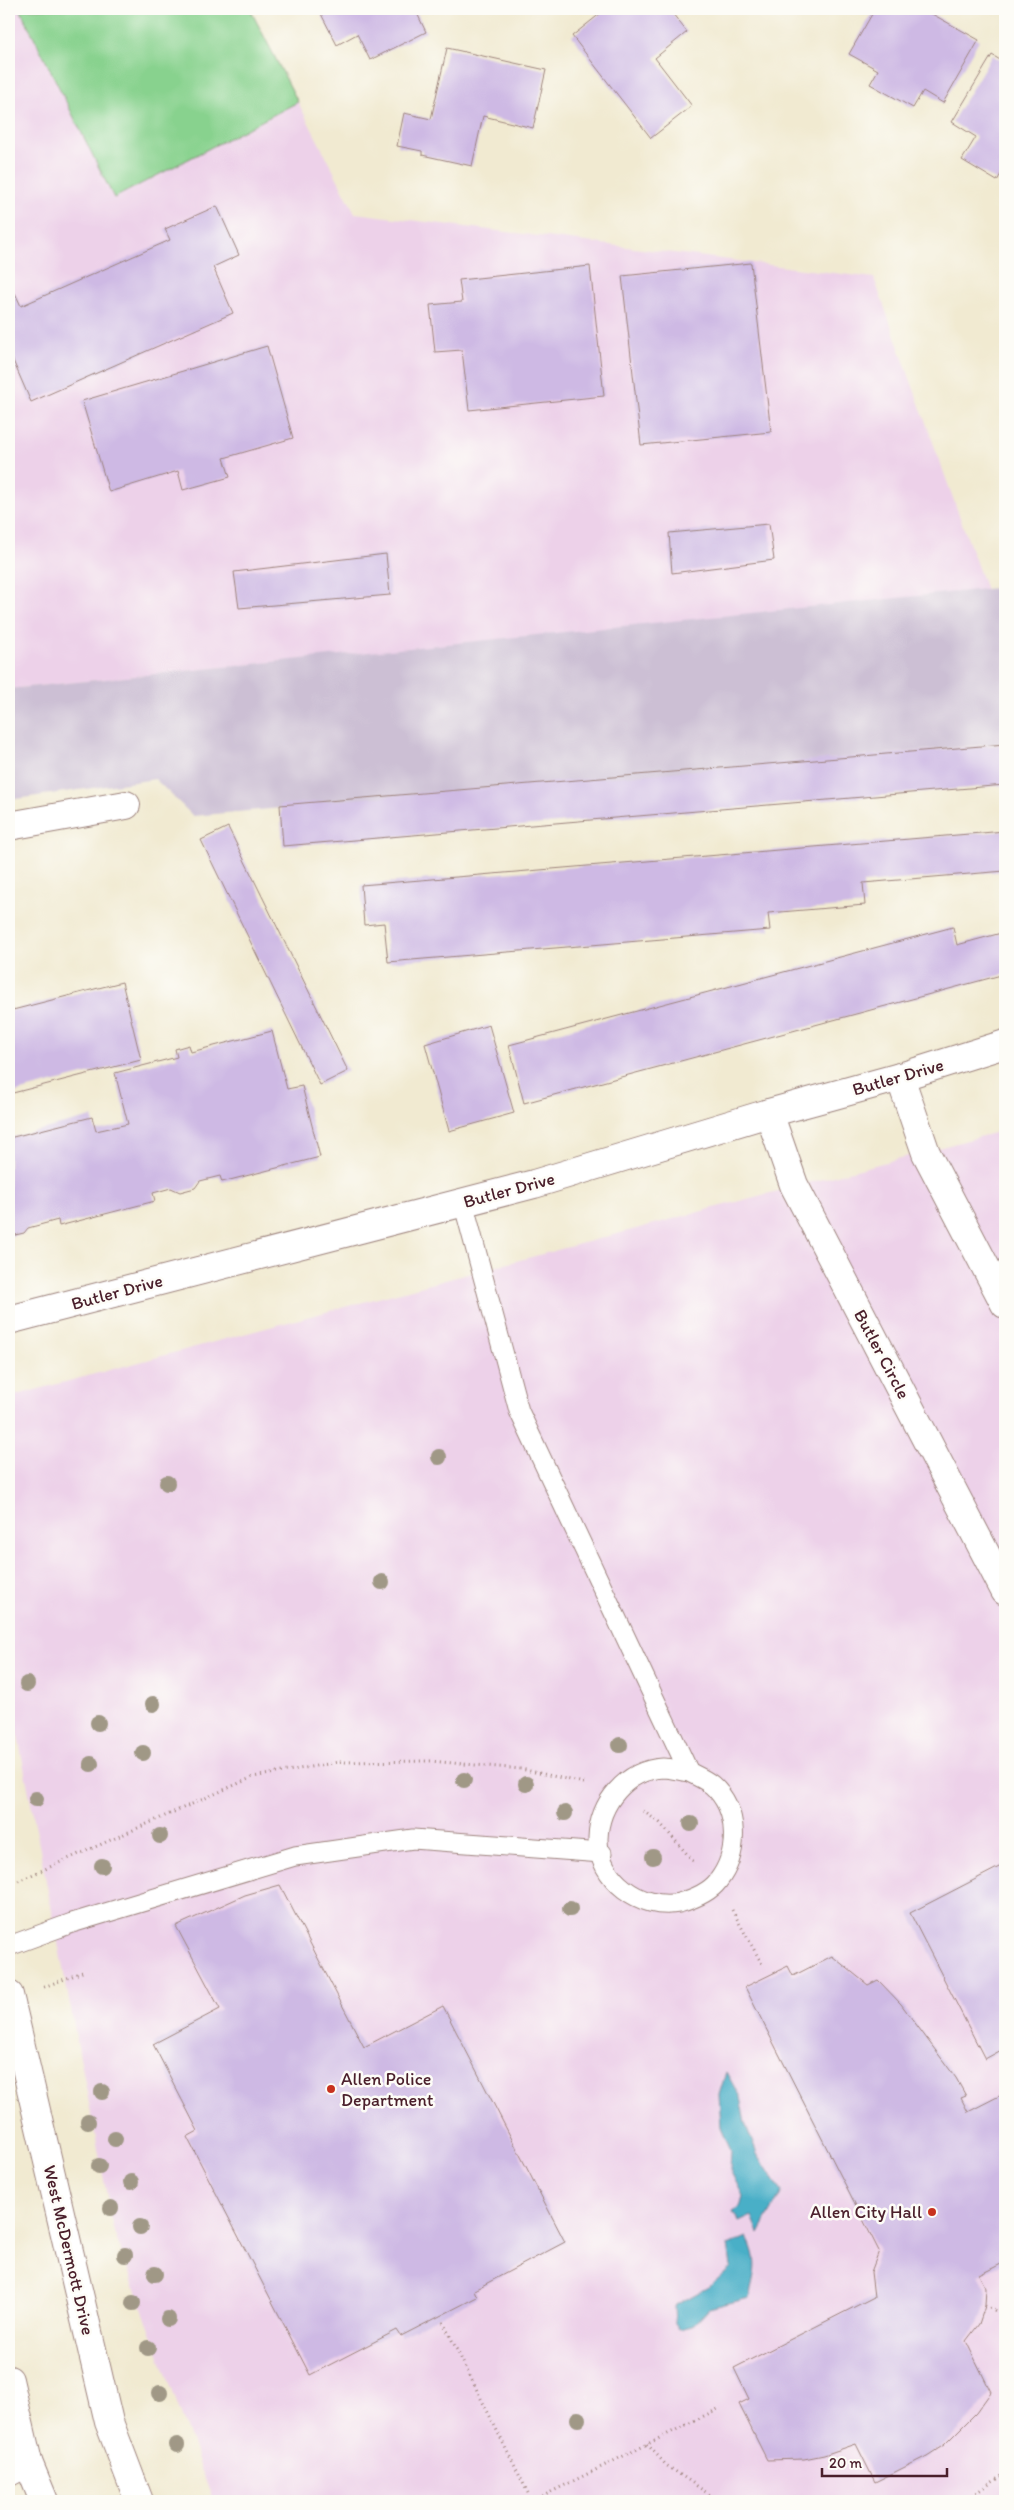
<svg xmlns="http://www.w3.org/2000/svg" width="1014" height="2510" viewBox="0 0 1014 2510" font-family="Itim,sans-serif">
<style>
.built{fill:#edd1e9}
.industrial{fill:#ccbfd4}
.green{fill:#88d28e;stroke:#69785c}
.water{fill:#48afc7;stroke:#496779}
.building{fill:#ceb9e4}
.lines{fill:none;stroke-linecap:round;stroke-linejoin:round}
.lane-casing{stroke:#9e847e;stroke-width:21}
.street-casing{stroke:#9e847e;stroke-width:30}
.secondary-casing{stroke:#9e847e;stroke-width:30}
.path{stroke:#9e847e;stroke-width:3;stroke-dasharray:1 4;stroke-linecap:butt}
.lane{stroke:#fff;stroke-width:19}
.street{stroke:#fff;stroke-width:28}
.secondary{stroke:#fff;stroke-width:28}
.tree{fill:#a09886}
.poi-dot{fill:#c8321e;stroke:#fdfcf7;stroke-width:2}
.labels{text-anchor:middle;stroke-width:5;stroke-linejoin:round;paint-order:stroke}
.street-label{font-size:18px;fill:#4a1f2b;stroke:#fdfcf7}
.poi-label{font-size:18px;fill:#4a1f2b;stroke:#fdfcf7;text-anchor:start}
</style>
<rect width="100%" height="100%" fill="#fdfcf7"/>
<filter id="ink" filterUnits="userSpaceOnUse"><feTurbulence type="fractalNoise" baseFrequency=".02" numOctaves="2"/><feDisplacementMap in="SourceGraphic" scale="10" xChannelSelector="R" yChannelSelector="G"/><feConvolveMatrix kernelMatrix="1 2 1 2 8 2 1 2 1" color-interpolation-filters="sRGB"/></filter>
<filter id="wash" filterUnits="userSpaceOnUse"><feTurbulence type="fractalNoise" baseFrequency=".0096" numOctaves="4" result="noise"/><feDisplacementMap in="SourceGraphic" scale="20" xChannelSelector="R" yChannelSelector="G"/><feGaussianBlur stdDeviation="1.12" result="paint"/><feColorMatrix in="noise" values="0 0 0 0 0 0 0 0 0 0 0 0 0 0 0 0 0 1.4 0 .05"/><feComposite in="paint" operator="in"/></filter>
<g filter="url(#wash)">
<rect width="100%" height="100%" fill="#f1ead1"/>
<g class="built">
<polygon points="9,9 20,9 114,198 298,102 355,213 874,278 986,590 9,689"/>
<polygon points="1005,1130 1005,2501 213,2501 114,2232 9,1690 9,1397"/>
</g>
<polygon class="industrial" points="1005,587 1005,743 193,816 155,779 9,800 9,689"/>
<polygon class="green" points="20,9 250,9 298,102 114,198"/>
<g class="water">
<polygon points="726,2072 740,2097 745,2123 757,2154 782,2192 759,2233 752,2216 739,2222 733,2211 740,2207 743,2196 730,2170 731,2151 721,2128 719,2095"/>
<path d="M747 2237C759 2261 755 2273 749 2298L709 2308 692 2326 679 2329 675 2323 674 2306 710 2286 731 2267 728 2245Z"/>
</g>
<g id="blocks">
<g class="building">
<polygon points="321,9 415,9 426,32 370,60 357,34 337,45 319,10"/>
<polygon points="606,9 669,9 687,32 655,58 692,106 651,138 572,36"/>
<polygon points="875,9 923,9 979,40 943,103 923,91 913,108 870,84 878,70 849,54"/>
<polygon points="447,48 546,70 533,128 483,116 472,166 422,155 422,151 397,146 404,113 431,119"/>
<polygon points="992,55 1005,63 1005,167 997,181 962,160 976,137 952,122"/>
<polygon points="217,206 239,255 213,267 233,313 31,402 11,356 9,357 9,296 15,293 21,306 170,240 165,229"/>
<polygon points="751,263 771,432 641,445 622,276"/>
<polygon points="590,266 604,396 469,410 462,350 435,352 430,305 462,302 459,280"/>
<polygon points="267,346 293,438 224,458 230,477 183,490 178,471 109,492 82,401"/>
<polygon points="769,524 774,560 672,573 669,533"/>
<polygon points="386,554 390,595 239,608 234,572"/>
<polygon points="1005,744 1005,785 283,846 280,805"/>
<polygon points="228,827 348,1071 320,1085 201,840"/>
<polygon points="1005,831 1005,871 863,883 865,905 768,913 770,930 388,962 384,923 364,925 361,885"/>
<polygon points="953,927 957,945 1005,932 1005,974 524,1103 509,1045"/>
<polygon points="122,982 141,1060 9,1094 9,1011"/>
<polygon points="489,1025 514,1113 449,1131 425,1044"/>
<polygon points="272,1031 287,1089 302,1086 320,1157 222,1182 220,1176 200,1181 195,1188 180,1192 171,1188 153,1193 155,1201 59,1226 58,1220 28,1228 24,1233 11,1236 9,1234 9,1138 92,1117 96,1131 128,1124 115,1073 177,1057 175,1049 189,1045 191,1052"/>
<polygon points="1005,1864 1005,2048 985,2059 910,1913"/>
<polygon points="280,1885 364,2047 443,2006 565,2242 474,2290 477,2297 401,2336 397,2330 310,2375 187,2137 198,2131 153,2044 220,2009 176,1926 245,1895"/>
<polygon points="832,1956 868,1985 878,1980 901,2004 956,2078 966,2096 961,2098 968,2112 1005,2093 1005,2262 979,2275 986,2288 985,2306 979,2324 966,2341 991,2392 976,2413 944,2445 927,2456 875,2482 856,2444 824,2455 804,2459 767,2460 739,2404 749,2399 734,2368 874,2297 871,2272 879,2251 745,1987 788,1966 793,1976"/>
</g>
</g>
</g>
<g filter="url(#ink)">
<use href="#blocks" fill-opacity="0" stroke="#9e847e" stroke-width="1"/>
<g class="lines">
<defs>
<g id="lane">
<path d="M463 1202 519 1411 689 1772C697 1776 706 1780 712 1785 740 1810 739 1854 718 1881 709 1893 693 1899 679 1903 641 1911 598 1879 598 1839 599 1803 626 1770 663 1768 671 1768 681 1771 689 1772"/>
<polyline points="9,1946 72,1923 295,1856 413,1839 602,1853"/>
</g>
<g id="street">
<polyline points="9,826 126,805"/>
<polyline points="900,1077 926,1153 1005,1304"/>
<polyline points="769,1113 794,1185 1005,1591"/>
<polyline points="9,2472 28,2462"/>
</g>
<g id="secondary">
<polyline points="9,1320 534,1184 769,1113 900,1077 1005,1044"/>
<polyline points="9,1995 109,2422 139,2501"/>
<polyline points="9,2380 28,2462 44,2501"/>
</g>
</defs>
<use href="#lane" class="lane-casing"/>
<use href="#street" class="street-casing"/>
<use href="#secondary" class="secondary-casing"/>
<g class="path">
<polyline points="643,1811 660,1823 693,1861"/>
<polyline points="9,1885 253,1777 339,1762 430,1761 521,1769 584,1783"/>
<polyline points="732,1910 762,1964"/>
<polyline points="44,1987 85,1971"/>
<polyline points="985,2306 1005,2315"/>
<polyline points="443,2322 532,2501"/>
<polyline points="647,2444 666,2465 719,2501"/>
<polyline points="533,2501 720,2408"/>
<polyline points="963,2501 1005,2474"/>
</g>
<use href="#lane" class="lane"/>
<use href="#street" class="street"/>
<use href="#secondary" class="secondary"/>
</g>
<g class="tree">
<circle cx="439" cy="1457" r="8"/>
<circle cx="167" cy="1483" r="8"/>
<circle cx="382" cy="1582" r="8"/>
<circle cx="27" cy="1684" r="8"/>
<circle cx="153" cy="1704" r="8"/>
<circle cx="98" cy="1723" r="8"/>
<circle cx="620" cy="1745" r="8"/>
<circle cx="143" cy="1753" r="8"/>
<circle cx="91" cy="1764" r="8"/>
<circle cx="464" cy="1780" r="8"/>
<circle cx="526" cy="1784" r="8"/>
<circle cx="36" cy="1799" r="8"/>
<circle cx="565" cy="1813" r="8"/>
<circle cx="691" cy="1824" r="8"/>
<circle cx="160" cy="1836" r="8"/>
<circle cx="653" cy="1857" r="8"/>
<circle cx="102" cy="1866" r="8"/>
<circle cx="570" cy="1909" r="8"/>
<circle cx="102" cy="2092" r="8"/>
<circle cx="88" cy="2122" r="8"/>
<circle cx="115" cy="2139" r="8"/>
<circle cx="99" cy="2166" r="8"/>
<circle cx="131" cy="2182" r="8"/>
<circle cx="111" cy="2208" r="8"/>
<circle cx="140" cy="2227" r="8"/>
<circle cx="125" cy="2255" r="8"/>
<circle cx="155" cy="2274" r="8"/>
<circle cx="133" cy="2303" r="8"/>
<circle cx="168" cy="2319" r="8"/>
<circle cx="148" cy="2348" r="8"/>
<circle cx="160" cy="2393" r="8"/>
<circle cx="578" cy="2419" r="8"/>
<circle cx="177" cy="2445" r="8"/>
</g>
</g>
<g class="poi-dot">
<circle cx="331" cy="2089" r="5"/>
<circle cx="932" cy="2212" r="5"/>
</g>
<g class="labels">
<g class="street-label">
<text transform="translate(898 1077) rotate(-16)" y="6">Butler Drive</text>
<text transform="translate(509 1190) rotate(-15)" y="6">Butler Drive</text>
<text transform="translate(117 1292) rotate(-15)" y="6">Butler Drive</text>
<text transform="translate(882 1354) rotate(62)" y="6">Butler Circle</text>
<text transform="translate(69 2250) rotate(77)" y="6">West McDermott Drive</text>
</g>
<g class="poi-label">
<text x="341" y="2085">Allen Police<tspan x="341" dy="21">Department</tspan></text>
<text x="922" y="2218" text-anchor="end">Allen City Hall</text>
</g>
</g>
<rect width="1014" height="2510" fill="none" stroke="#fdfcf7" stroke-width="30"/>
<path d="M822 2468v8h125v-8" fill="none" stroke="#4a1f2b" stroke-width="2.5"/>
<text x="829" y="2468" font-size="15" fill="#4a1f2b" stroke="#fdfcf7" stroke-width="4" paint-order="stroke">20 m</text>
</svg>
